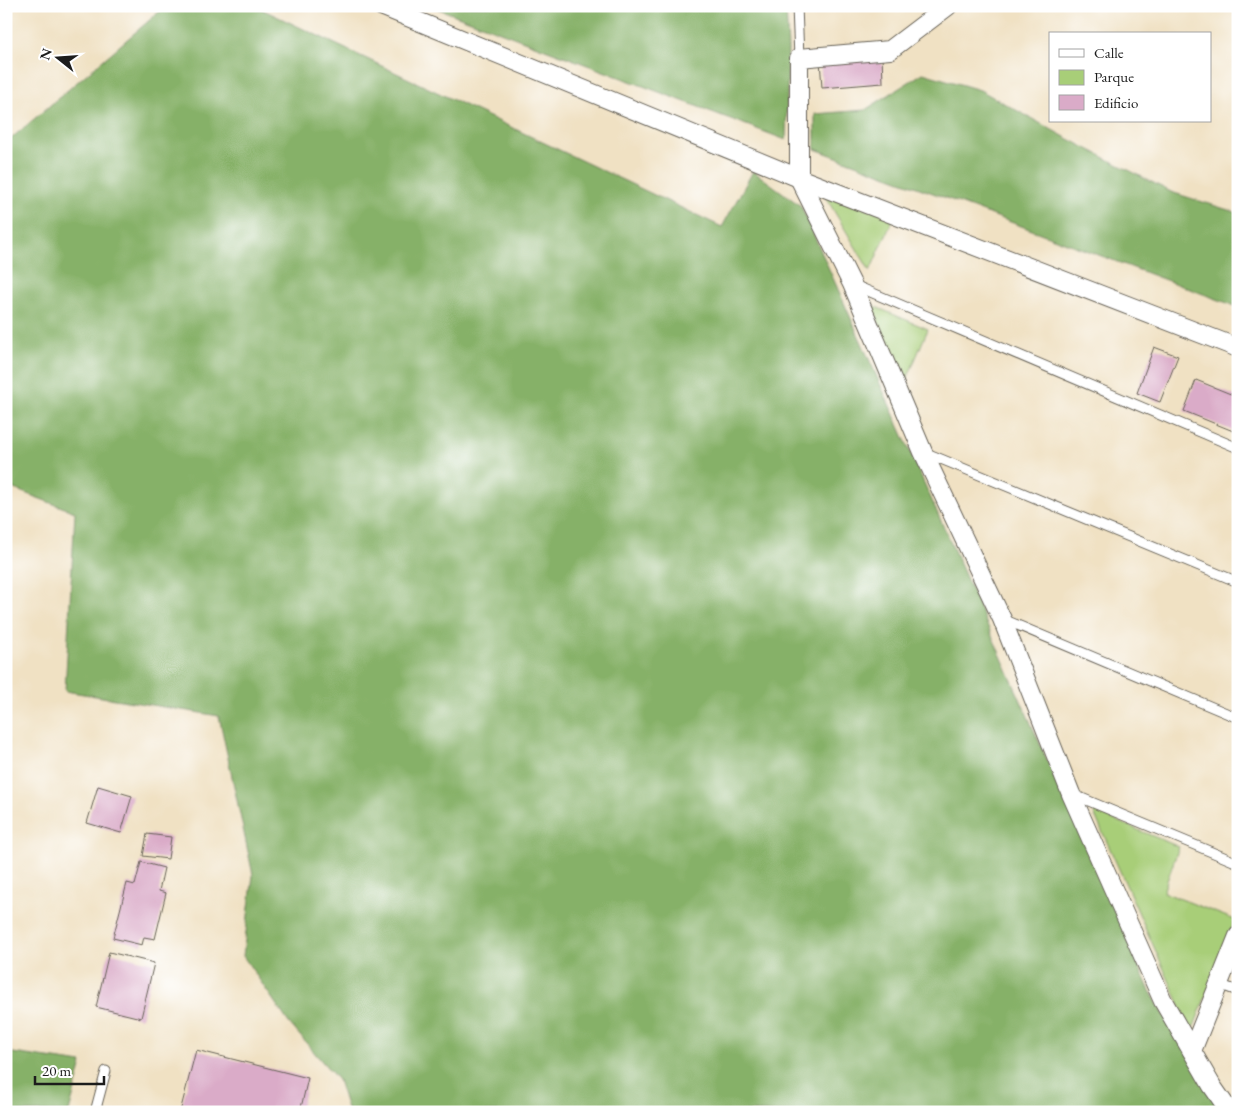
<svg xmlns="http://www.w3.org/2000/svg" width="1244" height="1118" viewBox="0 0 1244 1118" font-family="'EB Garamond',serif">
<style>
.green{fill:#a8ce78;stroke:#62754a}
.forest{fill:#86b168;stroke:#516642}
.building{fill:#daabc8}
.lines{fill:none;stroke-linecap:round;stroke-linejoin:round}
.service-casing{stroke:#666156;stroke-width:11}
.minor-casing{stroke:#666156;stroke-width:20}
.service{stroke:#fff;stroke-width:9}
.minor{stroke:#fff;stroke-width:18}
</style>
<rect width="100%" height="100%" fill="#fff"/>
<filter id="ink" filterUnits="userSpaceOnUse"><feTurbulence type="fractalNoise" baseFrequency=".02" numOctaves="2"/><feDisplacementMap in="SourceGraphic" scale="10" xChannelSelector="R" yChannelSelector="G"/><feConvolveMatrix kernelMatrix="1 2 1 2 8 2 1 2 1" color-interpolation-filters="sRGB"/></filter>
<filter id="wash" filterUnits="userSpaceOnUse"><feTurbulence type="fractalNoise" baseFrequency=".0096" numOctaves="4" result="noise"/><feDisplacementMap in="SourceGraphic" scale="20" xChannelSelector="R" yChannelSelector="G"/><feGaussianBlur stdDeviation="1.12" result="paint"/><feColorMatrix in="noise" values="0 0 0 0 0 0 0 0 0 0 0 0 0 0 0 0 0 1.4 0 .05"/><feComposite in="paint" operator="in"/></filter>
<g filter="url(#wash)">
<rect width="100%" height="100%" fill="#f0e1c3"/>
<g class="green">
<polygon points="825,196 894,217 870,271"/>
<polygon points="871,305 928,329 905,384"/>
<polygon points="1093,811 1179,847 1163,892 1235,920 1192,1032"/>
</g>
<g class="forest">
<polygon points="166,6 255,6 722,227 753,171 801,206 1149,989 1222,1112 348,1112 338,1080 289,1023 243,956 253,875 219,716 65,691 75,512 6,486 6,143"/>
<polygon points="431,6 786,6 788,49 786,140"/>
<polygon points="923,73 980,90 1065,137 1171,192 1238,213 1238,307 815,149 815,114 865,110"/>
<polygon points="6,1052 82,1063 69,1112 6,1112"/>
</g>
<g id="blocks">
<g class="building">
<polygon points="882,56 883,83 822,88 820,60"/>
<polygon points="1154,347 1178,356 1160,402 1137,393"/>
<polygon points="1196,380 1238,397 1238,433 1184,411"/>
<polygon points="98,786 132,796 121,833 87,823"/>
<polygon points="147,834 171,837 168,859 143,856"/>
<polygon points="141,862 164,868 159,891 166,893 155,939 144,937 142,945 113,938 127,883 135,885"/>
<polygon points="109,952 154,963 141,1018 96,1007"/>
<polygon points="196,1050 308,1078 300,1112 180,1112"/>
</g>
</g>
</g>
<g filter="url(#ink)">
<use href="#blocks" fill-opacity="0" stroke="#666156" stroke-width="1"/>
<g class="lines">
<defs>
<g id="service">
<polyline points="797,6 799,58"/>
<polyline points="854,285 1238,448"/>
<polyline points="924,452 1238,582"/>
<polyline points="1003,619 1238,718"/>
<polyline points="1072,794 1238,863"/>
<polyline points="1218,984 1238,991"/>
<polyline points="95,1112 106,1071"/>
</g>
<g id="minor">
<polyline points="381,6 799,178 1238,348"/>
<polyline points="948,6 890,50 799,58 799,178 852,284 923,452 1002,619 1071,794 1163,1001 1212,1086 1230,1112"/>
<polyline points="1192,1051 1238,936"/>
</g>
</defs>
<use href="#service" class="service-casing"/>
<use href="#minor" class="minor-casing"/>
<use href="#service" class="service"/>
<use href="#minor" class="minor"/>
</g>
</g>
<rect width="1244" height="1118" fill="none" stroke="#fff" stroke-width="25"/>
<rect x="1049" y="32" width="162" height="90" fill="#ffffff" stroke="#a4a4a4"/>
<rect x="1059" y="49" width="25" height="8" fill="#ffffff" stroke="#a4a4a4"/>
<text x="1094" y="58" font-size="15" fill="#1c1c1c">Calle</text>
<rect x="1059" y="70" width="25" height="15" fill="#a8ce78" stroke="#a4a4a4"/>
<text x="1094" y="82" font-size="15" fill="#1c1c1c">Parque</text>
<rect x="1059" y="95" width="25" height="15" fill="#daabc8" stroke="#a4a4a4"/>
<text x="1094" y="108" font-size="15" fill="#1c1c1c">Edificio</text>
<g transform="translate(58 58) rotate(287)" stroke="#ffffff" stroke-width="4" paint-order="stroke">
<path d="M0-4L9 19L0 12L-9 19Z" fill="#1c1c1c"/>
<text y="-8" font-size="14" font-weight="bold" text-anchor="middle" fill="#1c1c1c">N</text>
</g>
<path d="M35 1076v8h69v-8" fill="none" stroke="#1c1c1c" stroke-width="2.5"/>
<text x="42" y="1076" font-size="15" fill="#1c1c1c" stroke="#ffffff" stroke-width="4" paint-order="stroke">20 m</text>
</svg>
